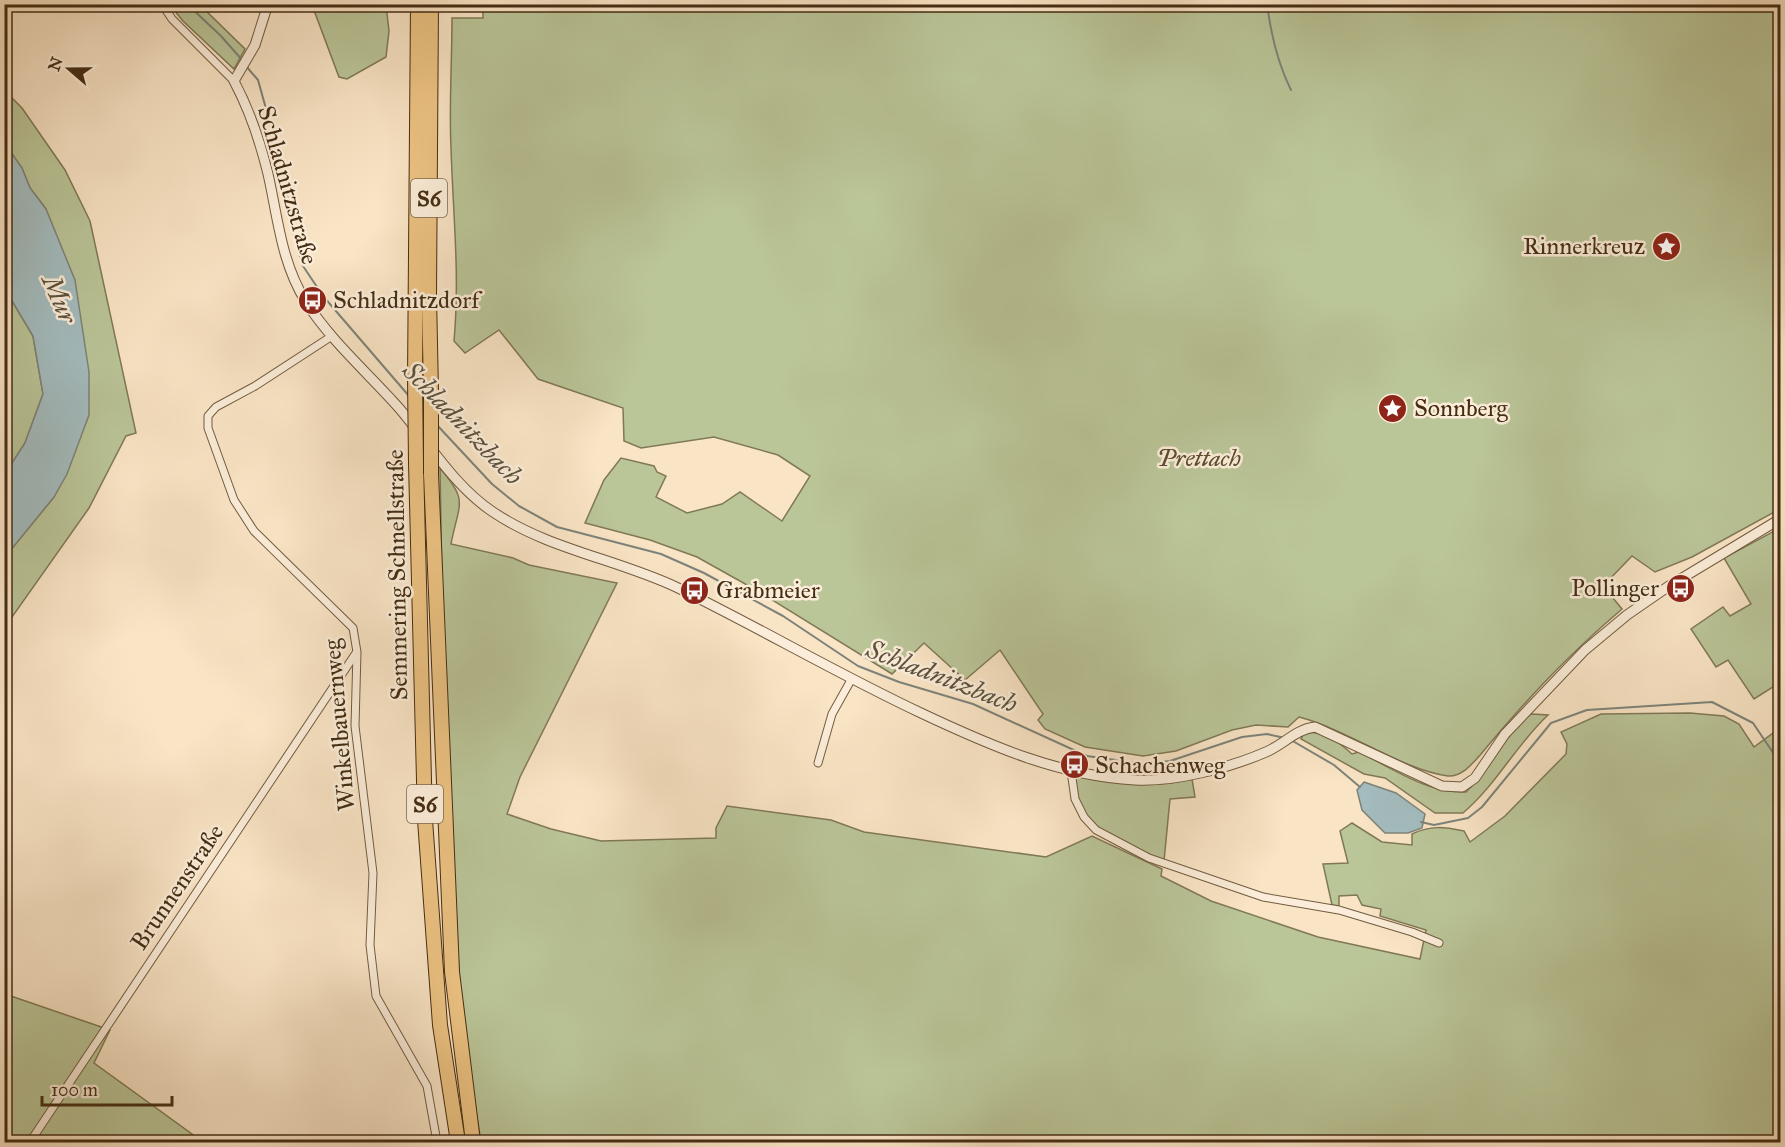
<svg xmlns="http://www.w3.org/2000/svg" width="1785" height="1147" viewBox="0 0 1785 1147" font-family="'IM FELL Great Primer',serif">
<style>
.green{fill:#bac598;stroke:#807956;stroke-width:1.5}
.water{fill:#a3bcbf;stroke:#7d837a;stroke-width:1.5}
.lines{fill:none;stroke-linecap:round;stroke-linejoin:round}
.stream{stroke:#7d837a;stroke-width:2}
.minor-casing{stroke:#725b40;stroke-width:9}
.tertiary-casing{stroke:#725b40;stroke-width:11}
.motorway-casing{stroke:#452d13;stroke-width:16}
.minor{stroke:#fbedd9;stroke-width:7}
.tertiary{stroke:#fbedd9;stroke-width:9}
.motorway{stroke:#ecc282;stroke-width:14}
.motorway-bridge-casing{stroke:#452d13;stroke-width:16;stroke-linecap:butt}
.motorway-bridge{stroke:#ecc282;stroke-width:14}
.labels{text-anchor:middle;stroke-width:5;stroke-linejoin:round;paint-order:stroke}
.shield{fill:#fbedd9;stroke:#7c674e;stroke-width:1.5}
.shield-label{font-size:22px;font-weight:bold;fill:#452d13}
.street-label{font-size:24px;fill:#452d13;stroke:#fbedd9}
.poi-label{font-size:24px;fill:#452d13;stroke:#fbedd9;text-anchor:start}
.park-label{font-size:24px;font-style:italic;fill:#5c4b2e;stroke:#fbedd9}
.water-label{font-size:26px;font-style:italic;fill:#5c513e;stroke:#fbedd9}
</style>
<rect width="100%" height="100%" fill="#f9e4c5"/>
<filter id="stains"><feTurbulence type="fractalNoise" baseFrequency=".00333" numOctaves="4"/><feColorMatrix values="0 0 0 0 .2 0 0 0 0 .09 0 0 0 0 .02 0 0 0 .5 -.17"/></filter>
<radialGradient id="worn" r=".72"><stop offset=".6" stop-color="#630" stop-opacity="0"/><stop offset="1" stop-color="#630" stop-opacity=".3"/></radialGradient>
<g class="green">
<polygon points="170,5 200,5 245,49 234,69 183,21"/>
<polygon points="312,5 386,5 389,31 386,57 347,79 339,77"/>
<path d="M483 5H1780V509L1692 557 1655 572 1632 556 1603 586 1622 609C1568 655 1526 700 1481 754 1473 763 1462 777 1448 776 1402 770 1349 730 1299 717L1288 727 1256 725 1232 730 1176 751 1143 756 1085 747 1045 729 1038 720 1043 714 1000 650 965 680 924 643 892 674 756 590 697 557 650 540 585 523 604 480 621 458 654 466 657 472 666 476 656 497 687 513 722 504 740 492 782 521 810 476 778 455 714 437 641 448 624 441 623 408 538 379 499 330 465 353 454 341C460 275 453 214 451 148 449 105 452 61 452 18H483Z"/>
<polygon points="5,91 22,108 65,170 90,221 136,433 126,436 89,508 5,627 5,557 54,497 46,209 30,188 22,168 5,144"/>
<polygon points="5,289 33,336 43,394 25,443 5,474 5,397 8,392 4,371"/>
<path d="M440 468C469 502 459 502 451 544L513 558 529 565 617 583 520 777 507 814 551 829 601 841 716 838V828L727 806 831 820 864 832 1046 857 1092 836 1162 869 1161 876 1211 901 1318 937 1420 959 1426 930 1380 916 1381 909 1362 905 1357 895 1339 896V906L1332 905 1323 864 1348 863 1340 831 1352 823 1382 842 1412 845V834C1431 825 1444 827 1464 831L1470 842 1505 816 1566 754 1567 744 1561 732 1601 714 1690 713 1724 716 1739 724 1754 747 1780 728V1142H481L461 1014 443 641Z"/>
<polygon points="1780,528 1780,690 1776,685 1754,699 1728,660 1716,667 1691,629 1723,607 1730,616 1751,604 1724,558"/>
<path d="M1531 714 1548 715C1515 746 1497 784 1463 813H1435L1385 778 1364 774 1301 739 1304 733C1323 730 1339 742 1352 754L1359 752C1392 768 1429 794 1466 792 1491 769 1504 735 1531 714Z"/>
<path d="M1076 776C1115 783 1153 789 1192 779L1195 797 1170 799 1164 861C1128 849 1068 823 1076 776Z"/>
<polygon points="5,994 110,1030 94,1063 203,1142 5,1142"/>
</g>
<g class="water">
<polygon points="5,144 22,168 30,188 46,209 75,280 89,372 89,415 67,474 54,497 5,557 5,474 25,443 43,394 33,336 5,289"/>
<polygon points="1364,782 1396,793 1425,814 1422,828 1408,833 1385,833 1362,810 1357,790"/>
</g>
<g class="lines">
<g class="stream">
<polyline points="187,4 221,36 243,61"/>
<path d="M1267 4C1271 35 1277 62 1291 90"/>
<polyline points="246,66 258,80 282,166 294,236 303,266 323,296 409,396"/>
<polyline points="436,424 492,484 519,506 557,527 661,554 704,573 783,616 858,666 899,682 973,704 1087,756 1144,764 1170,761 1242,737 1267,734 1285,738"/>
<polyline points="1291,740 1334,765 1360,787"/>
<polyline points="1421,822 1434,825 1468,818 1482,807 1551,723 1587,710 1712,702 1753,723 1780,763"/>
</g>
<defs>
<g id="minor">
<polyline points="162,4 172,19 234,81"/>
<polyline points="332,336 255,386 216,407 208,416 208,428 234,500 254,531 353,628 357,652 355,726 373,873 370,945 376,996 427,1086 437,1142"/>
<polyline points="818,763 832,714 851,680"/>
<polyline points="1071,771 1075,799 1084,817 1096,830 1149,858 1263,897 1339,910 1412,932 1439,943"/>
<polyline points="30,1142 356,653"/>
</g>
<path id="tertiary" d="M268 4 255 45 234 81C250 111 260 141 268 174 278 218 281 262 306 302 331 341 368 373 399 408 429 443 454 486 493 512 548 549 616 559 676 587 758 627 838 674 921 713 989 745 1059 776 1135 780 1175 782 1229 768 1266 752 1283 745 1296 729 1315 727L1442 786 1462 787 1475 778 1505 734 1585 650 1627 615 1669 586 1780 519"/>
<g id="motorway">
<polyline points="431,4 429,295 431,392"/>
<polyline points="415,379 418,4"/>
<polyline points="416,463 425,820 440,1025 458,1142"/>
<polyline points="431,474 452,972 473,1142"/>
</g>
</defs>
<use href="#minor" class="minor-casing"/>
<use href="#tertiary" class="tertiary-casing"/>
<use href="#motorway" class="motorway-casing"/>
<use href="#minor" class="minor"/>
<use href="#tertiary" class="tertiary"/>
<use href="#motorway" class="motorway"/>
<defs>
<g id="motorway-bridge">
<polyline points="415,379 416,463"/>
<polyline points="431,474 431,392"/>
</g>
</defs>
<use href="#motorway-bridge" class="motorway-bridge-casing"/>
<use href="#motorway-bridge" class="motorway-bridge"/>
</g>
<defs>
<symbol id="sight-disc" viewBox="-11 -11 22 22"><circle r="9.5" fill="#8f2418" stroke="#fbedd9"/><path d="M0-6L1.8-2.2L6-1.7L2.9 1.2L3.7 5.4L0 3.3L-3.7 5.4L-2.9 1.2L-6-1.7L-1.8-2.2Z" fill="#fff"/></symbol>
<symbol id="bus-disc" viewBox="-11 -11 22 22"><circle r="9.5" fill="#8f2418" stroke="#fbedd9"/><path d="M-5-6H5V4H4V6H2V4H-2V6H-4V4H-5ZM-3.5-4V0h7V-4ZM-3.5 1.2v1.5H-2V1.2ZM2 1.2v1.5H3.5V1.2Z" fill="#fff"/></symbol>
</defs>
<g fill-rule="evenodd">
<use href="#sight-disc" x="1650" y="230" width="33" height="33"/>
<use href="#bus-disc" x="296" y="284" width="33" height="33"/>
<use href="#sight-disc" x="1376" y="392" width="33" height="33"/>
<use href="#bus-disc" x="1664" y="572" width="33" height="33"/>
<use href="#bus-disc" x="678" y="574" width="33" height="33"/>
<use href="#bus-disc" x="1058" y="748" width="33" height="33"/>
</g>
<g class="labels">
<g class="shield">
<rect x="411" y="179" width="36" height="38" rx="4.5"/>
<rect x="407" y="785" width="36" height="38" rx="4.5"/>
</g>
<g class="shield-label">
<text x="429" y="206">S6</text>
<text x="425" y="812">S6</text>
</g>
<g class="street-label">
<text transform="translate(288 185) rotate(74)" y="8">Schladnitzstraße</text>
<text transform="translate(397 575) rotate(-91)" y="8">Semmering Schnellstraße</text>
<text transform="translate(339 725) rotate(-95)" y="8">Winkelbauernweg</text>
<text transform="translate(177 887) rotate(-56)" y="8">Brunnenstraße</text>
</g>
<g class="poi-label">
<text x="1645" y="254" text-anchor="end">Rinnerkreuz</text>
<text x="333" y="308">Schladnitzdorf</text>
<text x="1414" y="416">Sonnberg</text>
<text x="1659" y="596" text-anchor="end">Pollinger</text>
<text x="716" y="598">Grabmeier</text>
<text x="1095" y="773">Schachenweg</text>
</g>
<g class="park-label">
<text x="1199" y="466">Prettach</text>
</g>
<g class="water-label">
<text transform="translate(60 299) rotate(67)" y="9">Mur</text>
<text transform="translate(463 423) rotate(46)" y="9">Schladnitzbach</text>
<text transform="translate(942 676) rotate(21)" y="9">Schladnitzbach</text>
</g>
</g>
<rect width="1785" height="1147" fill="none" stroke="#f9e4c5" stroke-width="24"/>
<rect x="6" y="6" width="1773" height="1135" fill="none" stroke="#452d13" stroke-width="3"/>
<rect x="12" y="12" width="1761" height="1123" fill="none" stroke="#452d13" stroke-width="1.5"/>
<g transform="translate(69 69) rotate(290)" stroke="#fbedd9" stroke-width="4.5" paint-order="stroke">
<path d="M0-4.5L10 22L0 15L-10 22Z" fill="#452d13"/>
<text y="-9" font-size="16" font-weight="bold" text-anchor="middle" fill="#452d13">N</text>
</g>
<path d="M42 1096v9h130v-9" fill="none" stroke="#452d13" stroke-width="3"/>
<text x="51" y="1096" font-size="18" fill="#452d13" stroke="#fbedd9" stroke-width="4.5" paint-order="stroke">100 m</text>
<rect width="100%" height="100%" filter="url(#stains)"/>
<rect width="100%" height="100%" fill="url(#worn)"/>
</svg>
